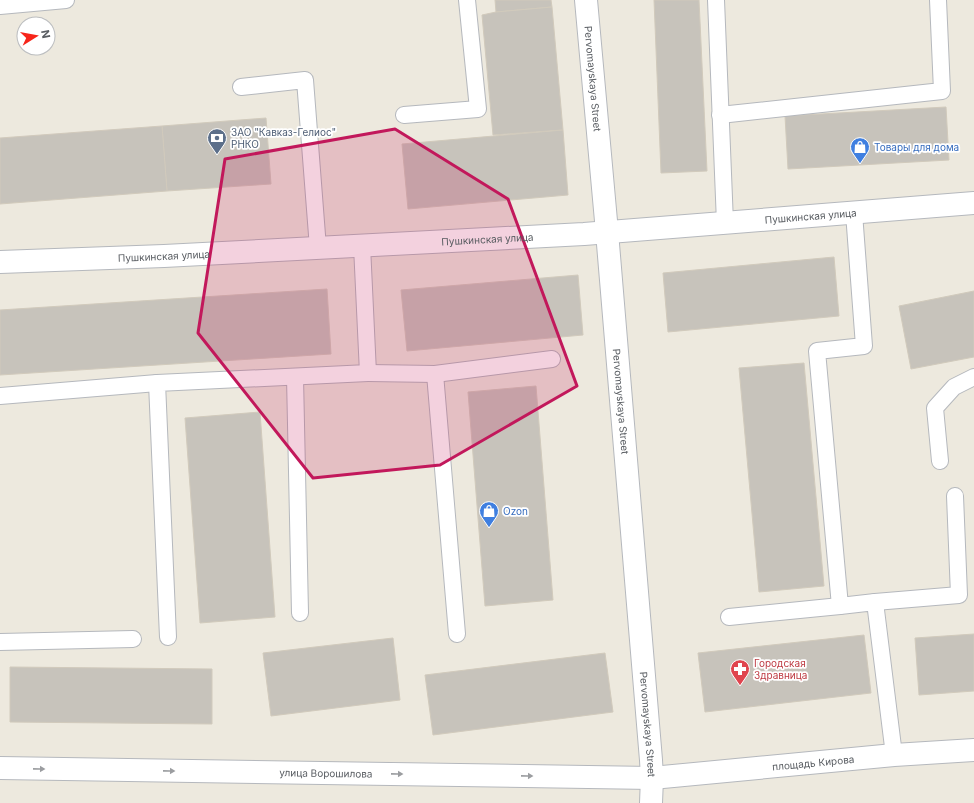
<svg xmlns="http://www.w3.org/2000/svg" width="974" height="803" viewBox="0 0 974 803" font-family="Inter,sans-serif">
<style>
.building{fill:#c7c3bb;stroke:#d1cabc}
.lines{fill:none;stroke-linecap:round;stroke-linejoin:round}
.lane-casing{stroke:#b5b8bd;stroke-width:18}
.street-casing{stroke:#b5b8bd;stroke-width:24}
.lane{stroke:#fff;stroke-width:16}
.street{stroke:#fff;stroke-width:22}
.oneway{fill:#9b9da0}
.marked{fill:#c2185b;fill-opacity:0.2;stroke:#c2185b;stroke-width:3;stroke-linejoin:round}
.labels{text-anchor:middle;stroke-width:3.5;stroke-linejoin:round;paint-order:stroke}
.street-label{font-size:10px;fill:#585c61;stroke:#fff}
.service-label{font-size:10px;fill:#4e5e75;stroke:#fff;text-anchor:start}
.shop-label{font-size:10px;fill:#366cbe;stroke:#fff;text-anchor:start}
.health-label{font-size:10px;fill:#be3a42;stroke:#fff;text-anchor:start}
</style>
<rect width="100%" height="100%" fill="#ede9de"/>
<g class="building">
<polygon points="495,0 551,0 552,7 496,12"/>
<polygon points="654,0 699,0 707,171 661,173"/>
<polygon points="552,7 563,130 493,135 482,15 496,12"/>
<polygon points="946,107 949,160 788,169 785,116"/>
<polygon points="266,118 271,184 167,191 162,126"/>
<polygon points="162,126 167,191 0,204 0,138"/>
<polygon points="563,130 568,195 408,209 402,144"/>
<polygon points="834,257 839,316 668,332 663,273"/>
<polygon points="578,275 583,335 407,351 401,290"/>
<polygon points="327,289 331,354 0,375 0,310"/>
<polygon points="974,291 974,357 911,369 899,306"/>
<polygon points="804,363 824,586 759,592 739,368"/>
<polygon points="536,386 553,600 485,606 468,392"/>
<polygon points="260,412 275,617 200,623 185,418"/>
<polygon points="974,634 974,691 919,695 915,638"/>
<polygon points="864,635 871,693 705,712 698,653"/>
<polygon points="393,638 400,700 271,716 263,653"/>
<polygon points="605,653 613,712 433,735 425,675"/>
<polygon points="10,667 212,669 212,724 10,722"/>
</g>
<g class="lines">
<defs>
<g id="lane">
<polyline points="716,0 725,223"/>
<polyline points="0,6 66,0"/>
<polyline points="241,87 305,80 318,248"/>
<polyline points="404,115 478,109 467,0"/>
<polyline points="720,115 942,91 938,0"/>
<polyline points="854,213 864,346 817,351 840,606 875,602 894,755"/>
<polyline points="368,373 435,374 552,359"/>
<polyline points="435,374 457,634"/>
<polyline points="295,377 300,613"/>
<polyline points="0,396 157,383"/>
<polyline points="940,461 935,408 954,387 974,377"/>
<polyline points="875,602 959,595 955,496"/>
<polyline points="729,617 840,606"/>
<polyline points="168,637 157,383 368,373 362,246"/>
<polyline points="0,642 133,639"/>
</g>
<g id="street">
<path id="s1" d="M586 0 607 232 651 760 652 778 651 803"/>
<path id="s2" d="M0 262 164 256 584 234 974 203"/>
<path id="s3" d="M0 768 652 778 894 755 974 750"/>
</g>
</defs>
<use href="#lane" class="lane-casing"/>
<use href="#street" class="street-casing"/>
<use href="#lane" class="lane"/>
<use href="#street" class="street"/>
</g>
<defs><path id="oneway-solid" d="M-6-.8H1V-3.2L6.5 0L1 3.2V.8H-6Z"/></defs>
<g class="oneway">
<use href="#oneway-solid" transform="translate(39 769) rotate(1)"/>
<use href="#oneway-solid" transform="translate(169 771) rotate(1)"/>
<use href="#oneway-solid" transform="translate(397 774) rotate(1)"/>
<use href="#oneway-solid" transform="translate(527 776) rotate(1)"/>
</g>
<path class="marked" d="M395 129 508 199 577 386 440 465 313 478 198 333 225 159Z"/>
<defs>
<symbol id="bank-pin" viewBox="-11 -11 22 30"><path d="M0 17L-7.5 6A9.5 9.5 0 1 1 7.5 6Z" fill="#5c6f8a" stroke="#fff"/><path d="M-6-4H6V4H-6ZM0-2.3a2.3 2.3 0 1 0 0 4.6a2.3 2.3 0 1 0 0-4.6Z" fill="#fff"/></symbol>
<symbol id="shop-pin" viewBox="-11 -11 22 30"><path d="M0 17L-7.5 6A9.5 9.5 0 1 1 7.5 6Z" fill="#3f7fe0" stroke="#fff"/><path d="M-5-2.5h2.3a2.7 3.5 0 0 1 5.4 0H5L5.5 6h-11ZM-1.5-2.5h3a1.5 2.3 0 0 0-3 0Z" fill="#fff"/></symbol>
<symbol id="pharmacy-pin" viewBox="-11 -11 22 30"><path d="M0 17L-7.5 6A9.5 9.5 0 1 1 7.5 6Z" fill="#e0444e" stroke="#fff"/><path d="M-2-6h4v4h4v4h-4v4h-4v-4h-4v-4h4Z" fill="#fff"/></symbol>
</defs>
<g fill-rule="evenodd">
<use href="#bank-pin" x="206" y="127" width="22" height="30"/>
<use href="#shop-pin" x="849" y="136" width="22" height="30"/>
<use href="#shop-pin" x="478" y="500" width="22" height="30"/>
<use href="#pharmacy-pin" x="729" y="658" width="22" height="30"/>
</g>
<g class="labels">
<g class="street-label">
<text dy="4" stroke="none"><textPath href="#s1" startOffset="79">Pervomayskaya Street</textPath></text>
<text dy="4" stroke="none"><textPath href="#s2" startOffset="812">Пушкинская улица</textPath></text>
<text dy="4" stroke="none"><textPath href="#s2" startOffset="488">Пушкинская улица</textPath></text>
<text dy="4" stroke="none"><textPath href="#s2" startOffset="164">Пушкинская улица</textPath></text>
<text dy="4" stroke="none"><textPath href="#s1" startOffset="403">Pervomayskaya Street</textPath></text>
<text dy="4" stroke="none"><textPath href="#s1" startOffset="727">Pervomayskaya Street</textPath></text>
<text dy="4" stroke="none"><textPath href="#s3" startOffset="814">площадь Кирова</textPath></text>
<text dy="4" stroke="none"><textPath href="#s3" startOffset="326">улица Ворошилова</textPath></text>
</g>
<g class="service-label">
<text x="231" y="136">ЗАО "Кавказ-Гелиос"<tspan x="231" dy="12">РНКО</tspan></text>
</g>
<g class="shop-label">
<text x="874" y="151">Товары для дома</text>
<text x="503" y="515">Ozon</text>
</g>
<g class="health-label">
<text x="754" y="667">Городская<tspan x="754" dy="12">Здравница</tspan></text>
</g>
</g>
<g transform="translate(36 36) rotate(79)"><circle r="19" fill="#ffffff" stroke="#bcbec0"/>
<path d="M0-3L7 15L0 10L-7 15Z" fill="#f7251a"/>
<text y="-6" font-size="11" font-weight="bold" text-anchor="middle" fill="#585c61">N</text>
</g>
</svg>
